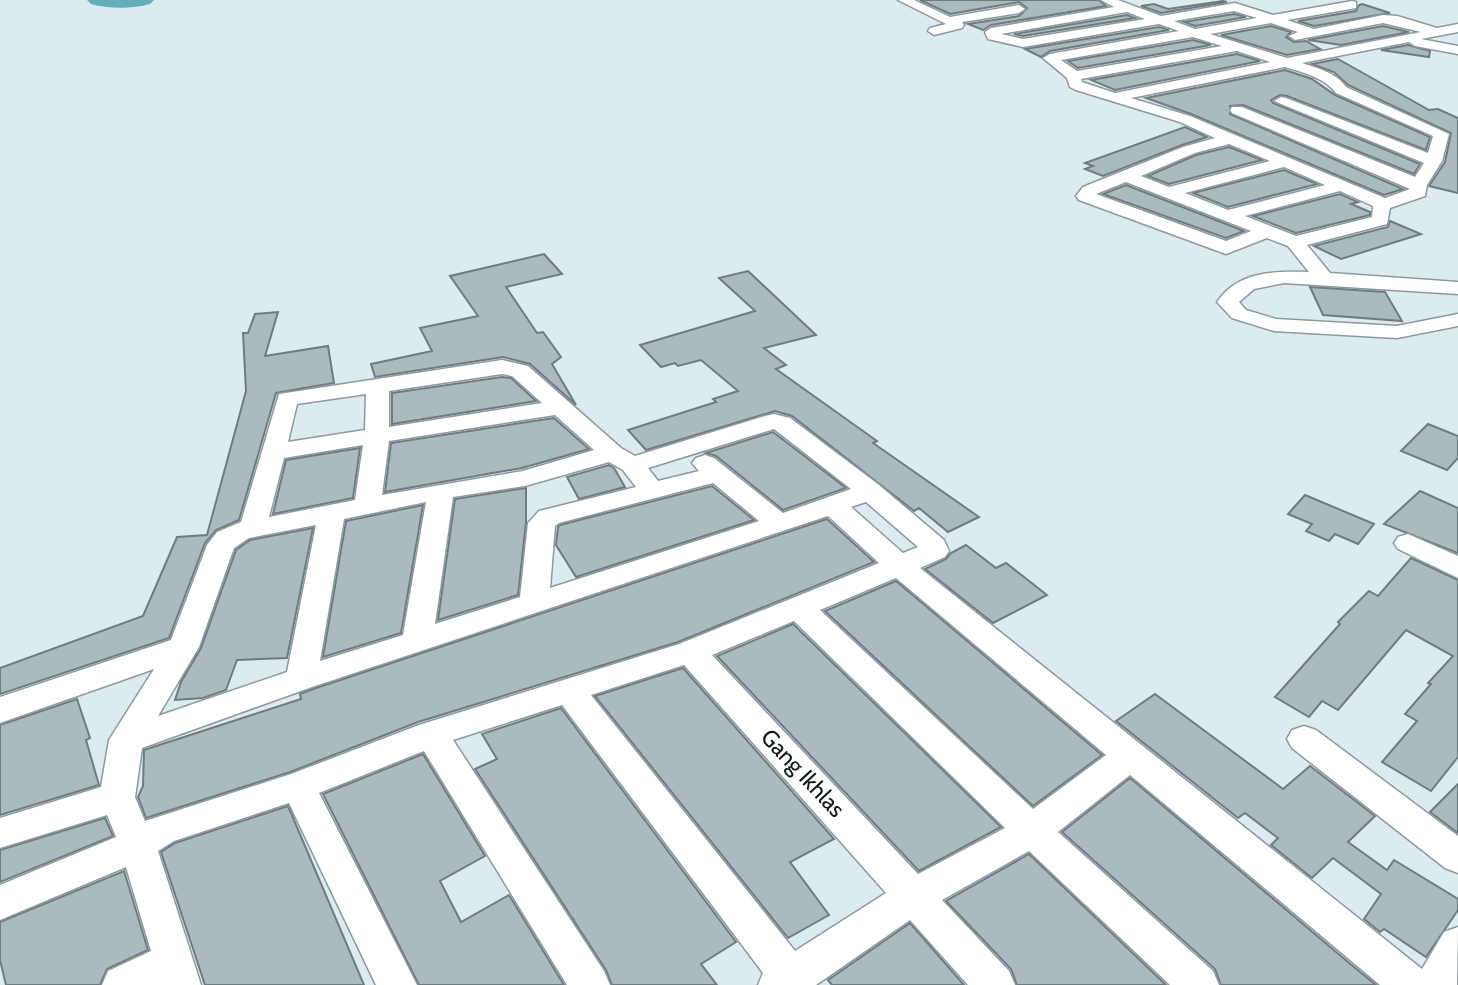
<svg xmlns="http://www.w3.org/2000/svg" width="1458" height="985" viewBox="0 0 1458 985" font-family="Cabin,sans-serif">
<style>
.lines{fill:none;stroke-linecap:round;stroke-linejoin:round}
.river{fill:#66adbc;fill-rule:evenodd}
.building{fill:#abbabe;stroke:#6e7c7f;stroke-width:2}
.minor-casing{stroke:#8b9a9d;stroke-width:3}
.minor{fill:#fff;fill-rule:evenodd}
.labels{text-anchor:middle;stroke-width:7;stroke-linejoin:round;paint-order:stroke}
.near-street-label{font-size:23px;fill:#111718;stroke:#fff}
</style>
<rect width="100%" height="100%" fill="#dcebef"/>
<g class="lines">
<path class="river" d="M87 0H154L150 4C133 9 108 9 91 4Z"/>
</g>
<g class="building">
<polygon points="920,0 1099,0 1106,6 991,25 983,30 968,24 1019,16 1027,8 1019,2 950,14"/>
<polygon points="1223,1 1227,2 1161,13 1141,6 1154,4 1168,9"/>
<polygon points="1362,4 1390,13 1314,26 1298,21 1356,11 1359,5"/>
<polygon points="1234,14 1246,17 1195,26 1184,22"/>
<polygon points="1127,15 1135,18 1023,36 1014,34"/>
<polygon points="1271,26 1291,32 1286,37 1294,42 1306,41 1320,49 1287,55 1221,35"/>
<polygon points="1383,26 1409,32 1341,45 1308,40"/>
<polygon points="1159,27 1169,30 1050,51 1041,57 1025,49"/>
<polygon points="1193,40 1211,45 1078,68 1068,61"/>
<polygon points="1408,45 1430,51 1429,57 1381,50"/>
<polygon points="1237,54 1260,61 1115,90 1091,80"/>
<polygon points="1338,59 1429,110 1438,109 1458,118 1458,193 1429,186 1445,162 1451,133 1348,85 1334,72 1312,64"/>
<polygon points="1285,70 1312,79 1335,95 1430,137 1426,150 1287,96 1280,95 1271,100 1273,103 1420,164 1414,174 1243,105 1230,106 1230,114 1403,189 1384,195 1191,114 1146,98"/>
<polygon points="1185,127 1207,137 1182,145 1103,176 1085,169 1093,166 1085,163"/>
<polygon points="1229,147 1262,160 1169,184 1148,176 1196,155"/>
<polygon points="1284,170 1317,184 1228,207 1193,193"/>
<polygon points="1126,185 1244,231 1226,238 1103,194"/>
<polygon points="1340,194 1358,202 1351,204 1370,212 1370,215 1296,233 1253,216"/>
<polygon points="1390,221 1421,234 1341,259 1314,246 1388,227"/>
<polygon points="544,254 562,274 506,287 537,333 543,332 561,357 552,364 576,405 530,364 503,357 375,377 371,364 432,351 420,328 478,316 450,276"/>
<polygon points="748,271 816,335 764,348 786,365 776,369 877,441 873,443 979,517 948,532 919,508 914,511 792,416 775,411 646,450 628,430 716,402 713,399 738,391 701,360 678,366 675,363 661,367 640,345 755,311 719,278"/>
<polygon points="1310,287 1385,292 1402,321 1323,315"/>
<polygon points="278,312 265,356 328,346 334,383 276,393 239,520 216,530 205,543 169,638 0,694 0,668 143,616 177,537 207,535 246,391 243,333 248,333 255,314"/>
<polygon points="502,377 511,378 536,401 392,424 392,393"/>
<polygon points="554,418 589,449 522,468 385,492 391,443"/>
<polygon points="1428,424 1458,436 1458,458 1447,470 1401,451"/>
<polygon points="773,432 846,488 783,510 716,456 706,453"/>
<polygon points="360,448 353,498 273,514 286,460"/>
<polygon points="609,465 614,468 625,487 579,499 567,477"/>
<polygon points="712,486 754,520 576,577 556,545 558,527 560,525"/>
<polygon points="526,488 526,522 518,595 438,620 455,499"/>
<polygon points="1420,491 1458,508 1458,553 1384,524"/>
<polygon points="1305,495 1374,524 1358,544 1335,534 1329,541 1306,531 1312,524 1288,514"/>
<polygon points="423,505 401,633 323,657 346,521"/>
<polygon points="827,519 874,562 678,642 418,722 290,772 146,818 138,797 143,786 144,750 301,699 300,694 313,689"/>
<polygon points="313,528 287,658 237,660 226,690 203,698 175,700 181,682 201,648 236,550 250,540"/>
<polygon points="966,545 996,568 1006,563 1047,595 993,623 925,569 946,559 951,553"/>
<polygon points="1411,558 1458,580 1458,757 1431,791 1382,762 1417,721 1405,714 1431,684 1428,683 1453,656 1406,630 1338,710 1322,701 1309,717 1275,697 1340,624 1338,622 1369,591 1378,596"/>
<polygon points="896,581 1102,755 1033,806 825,611"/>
<polygon points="793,624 1001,827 919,871 717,656"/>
<polygon points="683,668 834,839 790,862 829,915 788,938 595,696"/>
<polygon points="1155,694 1283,789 1310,766 1375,816 1348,842 1387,870 1394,860 1458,899 1458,910 1426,957 1384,929 1380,932 1364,919 1381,894 1333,858 1312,878 1271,845 1278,838 1245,813 1238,818 1116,721"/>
<polygon points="77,699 90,738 86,740 99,785 0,815 0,725"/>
<polygon points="561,708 736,942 701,964 717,985 612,985 606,970 475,769 497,759 482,734"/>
<polygon points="423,754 485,856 440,881 461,922 509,895 564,985 419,985 323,794"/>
<polygon points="1130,778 1348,962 1376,985 1221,985 1215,969 1062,832"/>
<polygon points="1458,784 1458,833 1430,812"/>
<polygon points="288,806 364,985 205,985 161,852 175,843"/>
<polygon points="105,818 113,836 0,882 0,850"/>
<polygon points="1029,854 1166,985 1017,985 1011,969 946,901"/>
<polygon points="124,871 148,950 107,969 100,985 6,985 0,960 0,922"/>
<polygon points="910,923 964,985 832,985 828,980"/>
</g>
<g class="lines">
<defs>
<g id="minor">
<polygon points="898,0 914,0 950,17 1019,5 1025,9 1019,13 962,22 964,25 962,28 934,35 928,31 930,28 946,24"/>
<path d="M1101 0H1118L1161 16 1235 3 1273 15 1352 1 1356 2V8L1287 20 1314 29 1383 15 1397 16 1437 28 1458 24V32L1421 39 1458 46V54L1415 46 1409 42 1302 63C1317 68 1337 73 1346 87L1449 134 1442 161 1427 185 1425 196 1390 208 1387 224 1307 245 1330 273 1458 282V294L1284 283 1254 289 1239 302 1246 310 1276 319 1397 326 1458 314V326L1397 338 1274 331 1232 318 1217 302C1238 271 1274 271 1309 272L1288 246 1267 238 1226 254 1079 200 1076 196 1083 187 1183 147 1215 138 1180 122 1076 90 1070 87 1067 78 1043 58 1050 54 1179 31 1159 24 1023 47 988 39 985 32 991 28 1114 7ZM1234 11 1257 18 1195 29 1174 21ZM1127 12 1145 19 1023 39 1001 34ZM1271 23 1298 32 1289 36 1295 40 1383 23 1421 32 1287 58 1210 34ZM1193 37 1222 46 1077 71 1061 60ZM1237 51 1270 62 1115 93 1082 82 1081 79ZM1285 67C1302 72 1325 78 1336 93L1433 136 1428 153 1286 98 1281 97 1274 101 1424 163 1415 177 1242 107H1232L1230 110 1232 113 1410 189 1385 198 1190 116 1131 98ZM1229 144 1270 161 1169 187 1141 176 1195 153ZM1284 167 1325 185 1228 210 1185 193ZM1126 182 1251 231 1226 241 1096 194ZM1340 191 1373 206 1372 217 1296 236 1245 216Z"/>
<path d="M502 360 528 366 621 448 635 456 765 416 774 414 790 418 879 485 944 540 949 551 945 557 920 568 1422 969 1444 932 1458 927 1457 985H1380L1130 775 1058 832 1213 971 1219 985H1170L1029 851 942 900 1009 971 1015 985H968L910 920 816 985H758L763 973 562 705 453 740 604 971 610 985H567L424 751 319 793 417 985H376L289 803 174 841 158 851 201 985H102L108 971 151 951 126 867 0 920V885L116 837 107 815 0 848V818L101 787 109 740 154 669 0 723V697L171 640 207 545 217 532 241 522 279 394ZM502 374 512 376 542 403 389 427V391ZM366 394 365 430 288 442 297 404ZM555 415 594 450 523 471 382 495 389 441ZM774 429 851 489 783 513 714 458 705 455 696 458 692 463 699 471 658 481 648 468ZM363 445 355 500 269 517 284 458ZM609 462 623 470 636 487 539 511 528 523 520 597 435 624 453 497 525 486ZM713 483 759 521 550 588 555 526 559 523ZM426 502 403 635 320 661 344 519ZM866 502 918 547 903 553 851 507ZM828 516 879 563 679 644 419 725 291 774 145 821 135 797 142 748 312 687ZM316 525 287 672 158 716 199 647 234 548 249 538ZM896 578 1106 755 1033 809 820 610ZM794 621 1005 828 918 874 712 655ZM684 665 886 893 795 951 591 695Z"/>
<polygon points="1408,534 1458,556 1458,578 1398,549 1394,543 1398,537"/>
<polygon points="1304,726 1316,730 1458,836 1458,873 1445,868 1292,748 1287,739 1292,730"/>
</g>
</defs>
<use href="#minor" class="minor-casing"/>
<use href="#minor" class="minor"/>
</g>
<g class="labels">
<g class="near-street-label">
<text transform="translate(803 773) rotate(47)" y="8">Gang Ikhlas</text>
</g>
</g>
</svg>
